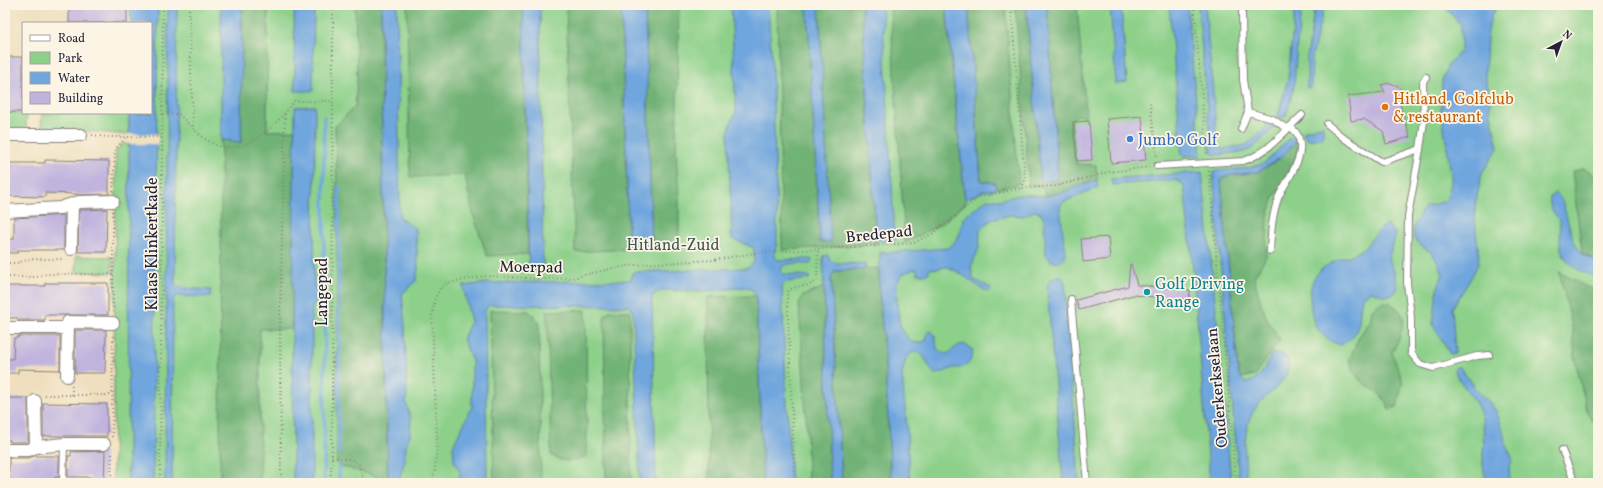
<svg xmlns="http://www.w3.org/2000/svg" width="1603" height="488" viewBox="0 0 1603 488" font-family="Vollkorn,serif">
<style>
.green{fill:#8cd08a;stroke:#577962}
.forest{fill:#71b276;stroke:#4a6a58}
.water{fill:#70a6de;stroke:#49648c}
.pier{fill:#efdfbe}
.lines{fill:none;stroke-linecap:round;stroke-linejoin:round}
.stream{stroke:#70a6de;stroke-width:3.5}
.building{fill:#c0b3de}
.service-casing{stroke:#88807c;stroke-width:8}
.minor-casing{stroke:#88807c;stroke-width:14}
.path{stroke:#88807c;stroke-width:2;stroke-dasharray:1 3;stroke-linecap:butt}
.service{stroke:#fff;stroke-width:6}
.minor{stroke:#fff;stroke-width:12}
.food-dot{fill:#e8710a;stroke:#fcf5e5;stroke-width:1.5}
.shop-dot{fill:#3f7fe0;stroke:#fcf5e5;stroke-width:1.5}
.culture-dot{fill:#0f9aa8;stroke:#fcf5e5;stroke-width:1.5}
.labels{text-anchor:middle;stroke-width:3.5;stroke-linejoin:round;paint-order:stroke}
.food-label{font-size:16px;fill:#c56008;stroke:#fcf5e5;text-anchor:start}
.shop-label{font-size:16px;fill:#366cbe;stroke:#fcf5e5;text-anchor:start}
.street-label{font-size:16px;fill:#22223b;stroke:#fcf5e5}
.park-label{font-size:16px;fill:#425653;stroke:#fcf5e5}
.culture-label{font-size:16px;fill:#0d838f;stroke:#fcf5e5;text-anchor:start}
</style>
<rect width="100%" height="100%" fill="#fcf5e5"/>
<filter id="ink" filterUnits="userSpaceOnUse"><feTurbulence type="fractalNoise" baseFrequency=".025" numOctaves="2"/><feDisplacementMap in="SourceGraphic" scale="8" xChannelSelector="R" yChannelSelector="G"/><feConvolveMatrix kernelMatrix="1 2 1 2 8 2 1 2 1" color-interpolation-filters="sRGB"/></filter>
<filter id="wash" filterUnits="userSpaceOnUse"><feTurbulence type="fractalNoise" baseFrequency=".012" numOctaves="4" result="noise"/><feDisplacementMap in="SourceGraphic" scale="16" xChannelSelector="R" yChannelSelector="G"/><feGaussianBlur stdDeviation="0.9" result="paint"/><feColorMatrix in="noise" values="0 0 0 0 0 0 0 0 0 0 0 0 0 0 0 0 0 1.4 0 .05"/><feComposite in="paint" operator="in"/></filter>
<g filter="url(#wash)">
<rect width="100%" height="100%" fill="#efdfbe"/>
<g class="green">
<polygon points="154,5 1598,5 1598,483 147,483"/>
<polygon points="5,112 27,113 26,128 25,129 5,131"/>
<polygon points="42,113 129,113 129,135 83,131 41,130"/>
<polygon points="122,144 129,144 130,253 128,483 113,483 116,151"/>
<polygon points="76,256 112,257 112,273 76,272"/>
</g>
<g class="forest">
<polygon points="242,5 268,5 267,131 295,130 292,329 260,329 260,483 220,483 221,140 241,142"/>
<polygon points="355,5 381,5 382,141 388,480 337,465 337,184 335,126 355,106 357,78"/>
<polygon points="407,5 523,5 528,254 487,256 473,214 465,175 410,177"/>
<polygon points="566,5 621,5 629,249 575,252"/>
<polygon points="645,5 679,5 676,153 679,197 679,248 652,249"/>
<polygon points="777,5 807,5 820,242 830,242 819,5 862,5 876,244 782,250"/>
<polygon points="890,5 946,5 964,191 966,203 942,223 905,243"/>
<polygon points="968,5 1005,5 1019,184 996,189 995,183 981,181"/>
<polygon points="1015,5 1026,5 1041,181 1058,179 1047,5 1077,5 1086,116 1077,115 1071,121 1076,164 1096,165 1097,180 1060,193 1046,196 1042,186 1029,186"/>
<polygon points="1295,143 1298,146 1297,154 1283,185 1275,195 1268,216 1266,257 1254,277 1262,307 1269,323 1280,339 1256,375 1241,378 1238,372 1221,181 1225,176 1258,172 1280,158"/>
<polygon points="1584,168 1598,177 1598,261 1582,253 1572,172"/>
<polygon points="879,268 879,290 885,362 891,483 842,483 831,276 835,271"/>
<polygon points="1559,272 1587,287 1598,289 1598,426 1588,415 1575,359 1573,330"/>
<polygon points="824,287 830,483 808,483 807,433 799,303 803,296"/>
<polygon points="756,296 763,483 709,483 708,297"/>
<path d="M1389 302 1399 310 1404 318 1400 337 1392 353 1403 382 1397 407 1389 409C1381 389 1373 392 1360 380 1355 376 1352 366 1349 360L1360 335 1370 322 1372 309 1380 303Z"/>
<polygon points="490,310 529,311 539,321 541,483 494,483"/>
<path d="M586 310 587 456C574 462 563 463 551 455L547 311Z"/>
<polygon points="609,311 630,311 631,483 606,483 604,317"/>
</g>
<g class="water">
<polygon points="130,5 158,5 153,483 128,483 129,113 151,113 151,23 130,23"/>
<polygon points="168,5 177,5 175,285 183,288 211,290 210,297 177,296 173,300 172,483 165,483"/>
<polygon points="221,5 242,5 241,142 221,140"/>
<polygon points="294,5 314,5 313,91 295,91"/>
<polygon points="381,5 397,5 400,218 416,229 418,269 416,281 402,294 405,326 407,391 406,402 411,419 410,435 406,446 405,460 398,483 389,483 388,480 382,141"/>
<polygon points="523,5 540,5 543,271 529,271"/>
<polygon points="621,5 645,5 652,249 629,249"/>
<path d="M731 5H768L772 65 777 212V245L775 250V257L778 260 809 259 812 260 810 264C801 264 777 260 782 274L809 276 810 277 809 279 786 282 782 286 785 365 791 483H763L756 296 753 290 746 287 705 291 661 290 652 296 656 483H640L633 312 630 306 489 305 485 311 487 483H459L460 472 454 461 453 446 472 407V361L463 339 471 321 463 286 488 283 631 280 633 272 748 268 754 262V248L732 239 728 134 731 122 736 113Z"/>
<polygon points="807,5 819,5 831,242 820,242"/>
<polygon points="862,5 882,5 895,240 885,241 876,240"/>
<polygon points="946,5 968,5 981,181 995,183 996,189 983,191 965,200"/>
<polygon points="1026,5 1047,5 1058,180 1041,181"/>
<polygon points="1110,5 1121,5 1127,82 1116,84"/>
<polygon points="1169,5 1187,5 1201,156 1182,156"/>
<polygon points="1198,5 1205,5 1218,147 1222,149 1246,145 1271,124 1273,124 1275,127 1253,148 1243,152 1215,155 1211,152"/>
<polygon points="1295,5 1302,5 1297,43 1294,86 1286,116 1281,118 1278,115 1288,79"/>
<polygon points="1315,5 1323,5 1323,10 1312,57 1311,88 1307,88 1307,57"/>
<path d="M1443 5H1499L1491 15 1487 38 1485 75 1490 96V109L1498 148 1482 173 1475 206 1476 232 1479 255 1478 264 1471 278 1452 308 1455 353 1450 354 1433 325 1437 290 1443 274C1440 268 1437 260 1433 254 1430 251 1424 248 1420 245 1406 234 1417 218 1425 207L1446 201 1451 184V174L1441 109 1442 81 1448 65 1461 50V25Z"/>
<polygon points="315,106 314,285 316,289 323,291 325,296 321,300 316,301 313,305 312,310 312,483 293,483 292,329 295,107"/>
<path d="M1323 125V136C1316 140 1310 141 1304 136V131Z"/>
<path d="M1289 138H1291L1296 142 1280 158 1258 172 1225 176 1221 181 1238 372 1241 378 1246 383C1263 379 1264 367 1273 353L1281 354 1288 358C1293 385 1260 394 1251 416 1242 437 1245 460 1247 483H1239L1213 174 1215 171 1248 168 1265 163Z"/>
<polygon points="1202,172 1219,339 1231,483 1210,483 1194,278 1184,186 1180,182 1175,180 1112,185 1111,179"/>
<path d="M1097 180 1098 187 1064 202 1060 206 1065 253 1064 258 1058 262 1051 261 1046 255 1044 219 1041 213 1034 211 1024 216 1011 215 991 220 980 229 979 248 971 267 973 279 991 288 988 292C980 288 953 267 947 267 941 267 937 270 931 268L927 274H918L916 269C909 271 901 273 898 281 895 288 898 318 900 325 903 333 908 338 914 343L923 342 927 339V333L931 331 935 335 937 349C951 361 950 346 964 344L973 350C972 359 970 365 960 368 957 368 954 367 951 369 945 371 941 373 935 374 927 367 928 358 918 352L911 353 906 359 902 374 907 429 910 483H891L885 362 879 290 880 253 949 248 958 238 961 230 960 227 964 220 963 218 987 199 999 200 1023 194 1046 196 1060 193Z"/>
<path d="M1555 193 1562 200 1573 240 1583 255 1598 261V278C1578 270 1562 265 1560 241 1560 236 1561 230 1560 225 1558 214 1548 211 1550 197Z"/>
<path d="M1387 225 1390 227 1396 235 1388 259 1393 268 1398 288 1394 294 1385 296 1371 291 1362 297C1357 320 1364 333 1340 345 1326 340 1315 331 1312 315 1307 285 1311 271 1340 259 1349 256 1358 253 1365 247 1373 239 1376 229 1387 225Z"/>
<polygon points="828,255 830,260 836,263 865,264 866,269 835,271 831,276 842,483 830,483 823,256"/>
<polygon points="1058,276 1062,276 1065,283 1079,483 1063,483 1047,287 1050,280"/>
<path d="M1456 367H1460L1475 389 1490 403 1496 411 1505 435 1506 446 1512 457V462L1509 467 1510 483H1487C1485 476 1483 469 1483 462 1483 445 1486 428 1480 412 1476 399 1460 384 1454 370Z"/>
</g>
<rect class="pier" x="127" y="134" width="31" height="10"/>
<g class="lines">
<g class="stream">
<polyline points="324,285 324,117"/>
<polyline points="339,453 339,186"/>
<polyline points="324,483 325,309"/>
<polyline points="339,483 339,464"/>
</g>
</g>
<g id="blocks">
<g class="building">
<rect x="69" y="5" width="58" height="18"/>
<rect x="5" y="57" width="18" height="55"/>
<polygon points="1390,83 1398,86 1405,94 1407,102 1399,101 1410,137 1386,144 1383,131 1364,119 1351,121 1348,96 1385,92 1381,85"/>
<polygon points="1142,116 1146,160 1111,163 1107,119"/>
<polygon points="1089,121 1092,160 1077,161 1073,122"/>
<polygon points="45,160 109,161 109,194 77,195 77,194 45,193 45,197 5,196 5,163 45,163"/>
<polygon points="107,209 106,252 78,252 79,210"/>
<polygon points="64,215 64,250 18,250 18,253 5,253 5,239 14,239 14,218"/>
<polygon points="1108,237 1110,259 1083,262 1081,239"/>
<polygon points="1130,264 1131,264 1137,285 1190,290 1189,300 1133,295 1079,310 1076,300 1128,286"/>
<polygon points="45,283 108,283 108,315 45,315 45,320 18,320 18,318 5,318 5,286 45,286"/>
<polygon points="75,330 106,330 105,373 75,373"/>
<polygon points="18,336 60,336 60,370 18,369 18,373 5,373 5,359 13,359 14,338 18,338"/>
<polygon points="5,398 28,398 28,442 10,442 10,440 5,440"/>
<polygon points="43,403 107,404 107,436 43,436"/>
<polygon points="105,451 104,483 91,483 91,477 68,477 68,456 71,456 71,452"/>
<polygon points="34,456 59,456 59,477 55,477 55,483 9,483 9,458 29,458"/>
</g>
</g>
</g>
<g filter="url(#ink)">
<use href="#blocks" fill-opacity="0" stroke="#88807c" stroke-width="1"/>
<g class="lines">
<defs>
<g id="service">
<polyline points="1243,5 1242,13 1243,80 1248,112"/>
<polyline points="1327,124 1345,139 1382,162 1420,149 1424,121 1423,82 1426,77"/>
<polyline points="1241,129 1248,112 1273,119 1287,129"/>
<polyline points="1420,149 1408,216 1407,283 1411,317 1411,353 1420,364 1433,368 1477,356 1489,355"/>
<path d="M1157 166 1243 161C1267 154 1284 132 1302 115"/>
<path d="M1270 251C1271 232 1272 214 1279 196 1287 179 1307 156 1298 136 1297 132 1292 129 1290 126"/>
<polyline points="1071,299 1087,483"/>
<polyline points="1562,450 1575,483"/>
<polyline points="63,483 64,444"/>
</g>
<g id="minor">
<polyline points="5,135 81,135"/>
<polyline points="5,211 60,208 79,202 113,201"/>
<polyline points="71,249 72,205"/>
<polyline points="5,328 67,328"/>
<polyline points="67,376 68,322 113,323"/>
<polyline points="35,401 36,447"/>
<polyline points="5,450 29,450 36,447 64,444 104,444"/>
</g>
</defs>
<use href="#service" class="service-casing"/>
<use href="#minor" class="minor-casing"/>
<g class="path">
<polyline points="189,5 193,128"/>
<polyline points="1011,5 1025,180 1022,188"/>
<polyline points="1194,5 1207,155"/>
<polyline points="1150,103 1157,158"/>
<path d="M163 114H179C189 125 200 137 214 144 247 158 277 124 294 101H333"/>
<polyline points="92,135 109,137 163,137"/>
<polyline points="1209,171 1236,483"/>
<polyline points="113,191 115,150 125,138"/>
<polyline points="113,211 113,313"/>
<polyline points="5,263 17,263 30,259 65,259"/>
<polyline points="5,277 36,277 46,274 113,274"/>
<polyline points="72,386 72,395"/>
<polyline points="45,395 112,395"/>
<polyline points="112,437 113,333"/>
<polyline points="332,457 352,460 359,465 365,483"/>
<polyline points="111,483 112,453"/>
<polyline points="160,483 163,5"/>
<polyline points="281,483 280,317 285,113"/>
<polyline points="330,483 332,457 333,10"/>
<polyline points="431,483 435,471 437,437 432,316 435,298 440,289 447,283 486,276 544,279 572,278 614,268 644,264 714,260 754,253 913,243 932,234 971,203 980,197 1022,188 1056,186 1109,172 1149,167"/>
<path d="M795 483 787 292C797 283 808 289 817 280L818 250"/>
</g>
<use href="#service" class="service"/>
<use href="#minor" class="minor"/>
</g>
</g>
<circle class="food-dot" cx="1385" cy="107" r="4"/>
<circle class="shop-dot" cx="1130" cy="139" r="4"/>
<circle class="culture-dot" cx="1147" cy="292" r="4"/>
<g class="labels">
<g class="food-label">
<text x="1393" y="104">Hitland, Golfclub<tspan x="1393" dy="18">&amp; restaurant</tspan></text>
</g>
<g class="shop-label">
<text x="1138" y="145">Jumbo Golf</text>
</g>
<g class="street-label">
<text transform="translate(879 233) rotate(-6)" y="6">Bredepad</text>
<text transform="translate(151 244) rotate(-90)" y="6">Klaas Klinkertkade</text>
<text transform="translate(531 266) rotate(1)" y="6">Moerpad</text>
<text transform="translate(321 292) rotate(-90)" y="6">Langepad</text>
<text transform="translate(1216 388) rotate(-95)" y="6">Ouderkerkselaan</text>
</g>
<g class="park-label">
<text x="673" y="250">Hitland-Zuid</text>
</g>
<g class="culture-label">
<text x="1155" y="289">Golf Driving<tspan x="1155" dy="18">Range</tspan></text>
</g>
</g>
<rect width="1603" height="488" fill="none" stroke="#fcf5e5" stroke-width="20"/>
<rect x="22" y="22" width="130" height="92" fill="#fcf5e5" stroke="#a5a1a1"/>
<rect x="30" y="35" width="20" height="6" fill="#ffffff" stroke="#a5a1a1"/>
<text x="58" y="42" font-size="12" fill="#22223b">Road</text>
<rect x="30" y="52" width="20" height="12" fill="#8cd08a" stroke="#a5a1a1"/>
<text x="58" y="62" font-size="12" fill="#22223b">Park</text>
<rect x="30" y="72" width="20" height="12" fill="#70a6de" stroke="#a5a1a1"/>
<text x="58" y="82" font-size="12" fill="#22223b">Water</text>
<rect x="30" y="92" width="20" height="12" fill="#c0b3de" stroke="#a5a1a1"/>
<text x="58" y="102" font-size="12" fill="#22223b">Building</text>
<g transform="translate(1561 42) rotate(41)" stroke="#fcf5e5" stroke-width="3" paint-order="stroke">
<path d="M0-3L7 15L0 10L-7 15Z" fill="#22223b"/>
<text y="-6" font-size="11" font-weight="bold" text-anchor="middle" fill="#22223b">N</text>
</g>
</svg>
